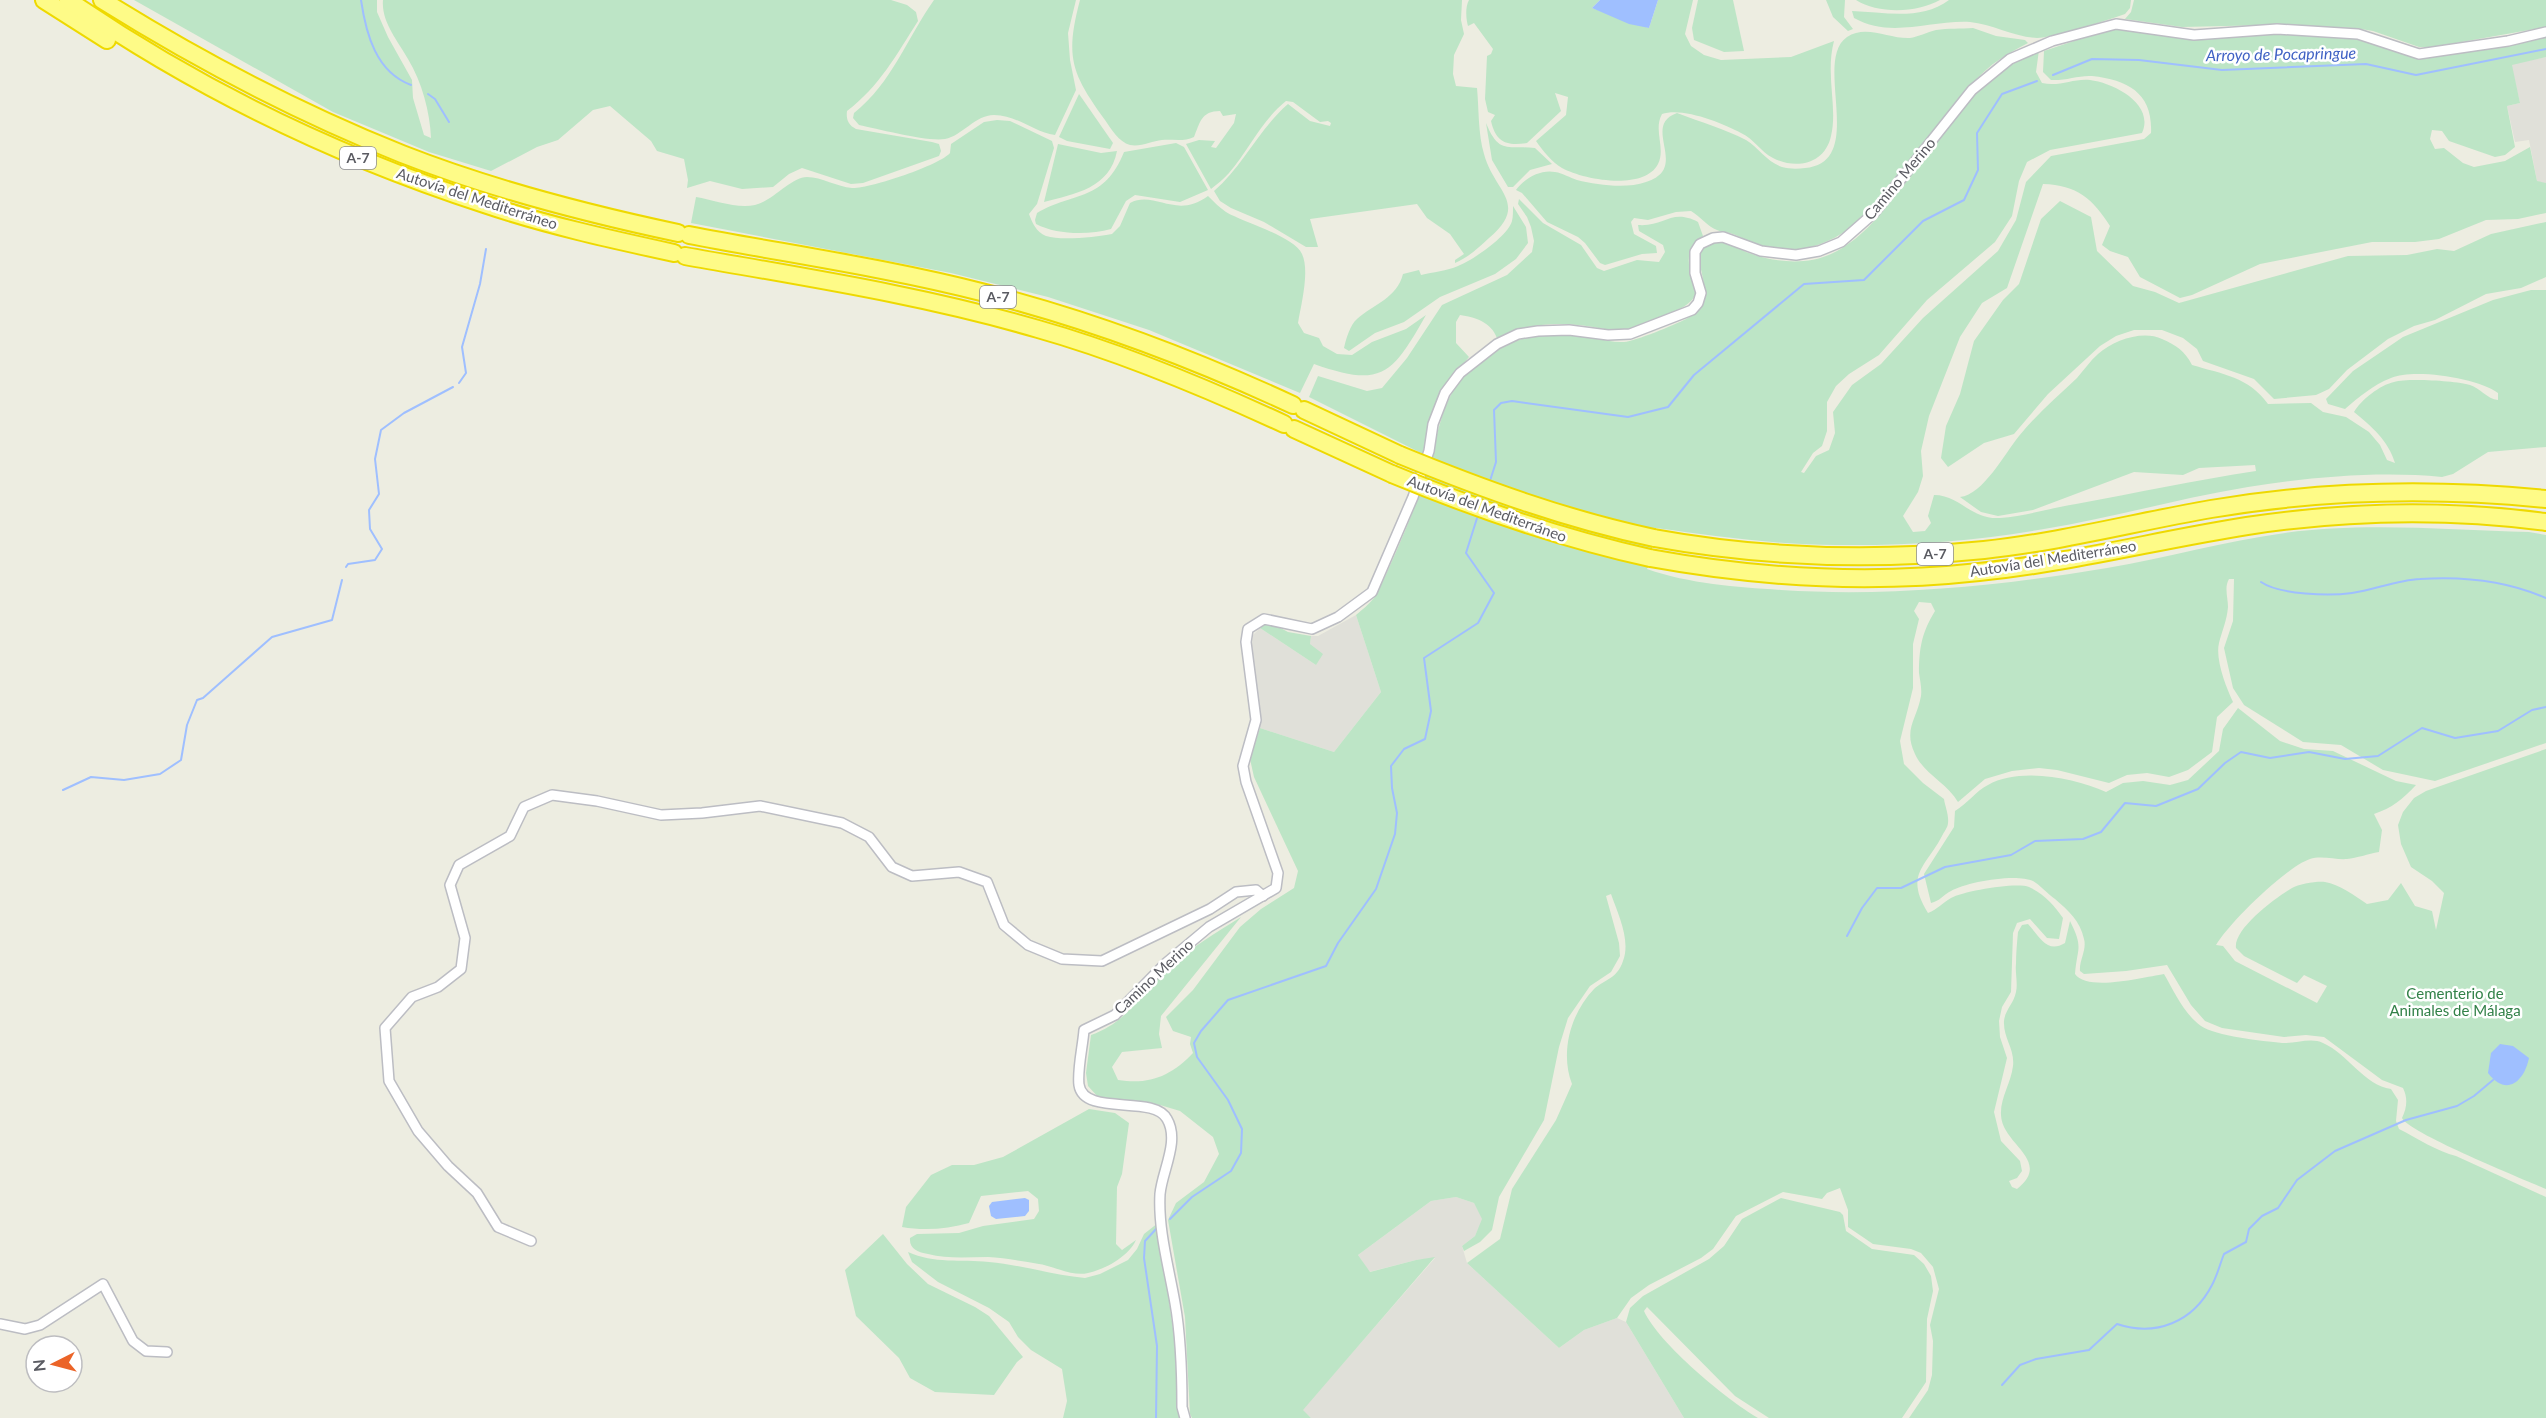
<svg xmlns="http://www.w3.org/2000/svg" width="2546" height="1418" viewBox="0 0 2546 1418" font-family="Lato,sans-serif">
<style>
.industrial{fill:#e0e0d9}
.green{fill:#bde5c6}
.water{fill:#9fbfff}
.lines{fill:none;stroke-linecap:round;stroke-linejoin:round}
.stream{stroke:#9fbfff;stroke-width:2}
.street-casing{stroke:#bcbdc3;stroke-width:12}
.highway-casing{stroke:#eed900;stroke-width:20}
.street{stroke:#fff;stroke-width:9}
.highway{stroke:#fefb87;stroke-width:16}
.highway-bridge-casing{stroke:#eed900;stroke-width:20;stroke-linecap:butt}
.highway-bridge{stroke:#fefb87;stroke-width:16}
.labels{text-anchor:middle;stroke-width:5;stroke-linejoin:round;paint-order:stroke}
.shield{fill:#fff;stroke:#8c8c91;stroke-width:1.5}
.shield-label{font-size:14px;font-weight:bold;fill:#5a5b62}
.street-label{font-size:15px;fill:#5a5b62;stroke:#fff}
.park-label{font-size:15px;fill:#328148;stroke:#fff}
.water-label{font-size:16px;font-style:italic;fill:#4062c4;stroke:#fff}
</style>
<rect width="100%" height="100%" fill="#edede1"/>
<g class="industrial">
<polygon points="2546,57 2546,183 2543,184 2537,181 2529,140 2515,142 2507,106 2520,103 2511,64"/>
<polygon points="1356,615 1381,692 1334,752 1260,728 1252,646 1253,635 1260,628 1316,665 1310,644 1311,636 1318,636"/>
<polygon points="1456,1197 1474,1203 1483,1219 1475,1236 1462,1246 1467,1263 1559,1348 1584,1330 1617,1318 1626,1322 1684,1418 1311,1418 1302,1410 1435,1258 1416,1260 1369,1272 1358,1255 1431,1201"/>
</g>
<g class="green">
<path d="M134 0H377V12L388 37 412 80 413 98 424 135 431 138C430 112 422 82 408 59 398 41 381 22 383 0H891L907 5 916 12 918 21C897 54 879 87 847 111 846 119 848 125 856 129L932 142 939 144 941 151 939 156 863 183 851 184 802 168 789 174 773 187 742 189 710 181 687 188 688 180 684 159 657 151 651 141 610 106 593 110 558 140 537 147 491 171 429 152 333 112Z"/>
<path d="M934 0H1076L1068 33 1070 60 1076 90 1055 135C1033 132 1017 115 994 115 975 115 962 136 945 139 927 142 879 129 859 125L853 118 854 113C892 83 907 38 934 0Z"/>
<path d="M1080 0H1462L1461 20 1464 34 1454 55 1453 74 1456 86 1477 88C1479 109 1478 134 1484 154 1494 192 1530 203 1489 238 1478 248 1469 257 1455 263V260L1464 254 1450 234 1427 218 1417 204 1310 219 1318 247H1306L1264 222 1231 208 1220 201 1214 191C1243 166 1259 129 1288 104L1310 121 1330 126 1331 123 1328 121 1320 122 1293 102 1286 101C1261 121 1249 150 1229 173 1224 179 1217 184 1211 189L1186 144 1199 140 1215 141 1211 147 1216 148 1234 123 1236 114 1223 116 1220 111C1201 111 1200 123 1194 137 1184 142 1173 139 1162 140 1152 141 1141 147 1130 145 1119 142 1111 129 1105 120 1071 73 1065 57 1080 0Z"/>
<path d="M1469 0H1600L1592 8 1649 28 1658 0H1693L1685 34 1691 46 1704 55 1721 60 1791 57 1834 41C1825 75 1838 107 1831 136 1825 164 1796 170 1773 158 1761 152 1754 139 1741 133 1722 123 1683 107 1662 114 1653 130 1666 148 1658 164 1644 191 1584 180 1562 168 1553 163 1542 150 1536 141L1566 115 1568 97 1555 93 1561 111 1527 143C1507 146 1496 143 1491 121L1495 115 1488 112 1485 99 1487 56 1491 54 1493 49 1474 23 1468 26C1466 19 1465 7 1469 0Z"/>
<polygon points="1698,0 1733,0 1744,51 1724,52 1694,40 1692,28"/>
<polygon points="1826,0 1845,0 1844,17 1853,29 1848,31 1833,17"/>
<path d="M1856 0H1940C1917 13 1878 14 1856 0Z"/>
<path d="M1949 0H2131L2130 8 2125 14C2108 20 2052 38 2037 38 2014 37 1992 24 1970 22 1930 20 1891 39 1854 18L1852 11C1885 12 1921 21 1949 0Z"/>
<polygon points="2134,0 2546,0 2546,27 2433,47 2419,47 2373,31 2355,28 2269,25 2182,27 2125,19 2131,12"/>
<path d="M1973 28 1996 36 2025 40 2028 43C2016 49 2004 56 1993 64 1926 117 1881 254 1782 250 1763 250 1747 239 1730 233 1726 232 1721 232 1717 230 1708 227 1700 216 1691 211L1676 212 1648 220 1634 218 1631 222 1634 234 1656 246 1657 253 1642 254 1605 265 1600 263 1585 243 1578 237 1547 222 1522 193 1516 190C1524 179 1540 169 1555 172 1563 173 1570 178 1577 180 1598 185 1626 189 1646 182 1691 168 1640 126 1677 113 1700 122 1725 129 1746 140 1759 148 1767 162 1782 167 1789 169 1798 169 1805 168 1868 162 1812 61 1847 37 1866 24 1889 39 1910 38 1918 37 1927 32 1936 30 1948 28 1961 29 1973 28Z"/>
<path d="M2125 28 2242 36 2288 34 2342 36 2370 41 2417 57 2504 46 2546 37V57L2512 65 2520 103 2507 106 2515 147 2505 155 2495 157 2449 141 2442 131 2432 130 2430 139 2435 149 2444 148 2463 163 2474 167 2505 161 2530 147 2537 181 2546 183V213L2518 219 2486 220 2439 239 2415 242H2372L2260 264 2192 295 2180 298 2140 277 2128 257 2110 251 2102 245 2110 226C2093 199 2077 185 2043 184L2007 288 1982 303 1960 337 1929 416 1921 451 1923 476 1918 492 1903 516 1913 532 1925 531 1931 523 1928 516 1934 495C1960 495 1971 520 2000 518 2026 516 2051 508 2076 504 2136 493 2196 480 2256 471L2255 465 2199 468 2183 475 2134 472 2033 510 1998 516 1981 512 1960 497C1983 495 2005 453 2019 436 2037 414 2057 397 2077 378 2084 370 2090 361 2098 354 2114 340 2143 330 2162 339 2176 345 2185 351 2192 365 2222 374 2249 377 2268 404L2311 403 2323 412 2346 417 2369 432 2380 445 2387 460 2395 463C2388 440 2372 427 2354 412 2361 400 2380 385 2394 382 2408 378 2456 381 2470 385 2480 388 2487 399 2498 400V393C2478 378 2414 368 2391 378 2373 385 2359 397 2345 409L2328 404 2326 399 2353 371 2403 337 2493 300 2531 290H2546V447L2488 452 2453 474 2442 477C2379 471 2311 477 2248 487 2180 498 2112 518 2044 529 1976 541 1905 546 1836 545 1777 545 1715 536 1656 528L1647 569C1690 584 1737 587 1781 590 1890 597 2000 586 2107 568 2166 558 2225 541 2285 533 2363 522 2450 530 2529 532L2546 535V743L2435 781 2383 770 2341 745 2303 742 2244 705 2233 688 2224 648 2233 621 2234 579H2229C2224 587 2228 598 2228 607 2227 620 2222 631 2219 643 2215 659 2226 687 2233 702L2217 717 2212 752 2188 770 2169 777 2147 773 2127 775 2109 783 2057 770 2039 768 2012 771 1985 779 1958 802C1947 783 1924 774 1915 754 1903 729 1917 719 1921 696 1922 689 1920 680 1919 673 1919 648 1922 632 1935 611L1931 603 1919 602 1914 611 1919 619 1913 644V688L1900 741 1904 764 1923 783 1944 799C1945 806 1949 815 1948 823 1948 827 1944 832 1942 836 1926 867 1904 874 1928 913 1938 909 1942 903 1951 898 1964 891 2016 882 2029 887 2043 893 2055 906 2063 918L2059 939 2047 938 2030 919 2017 923 2013 933 2011 992 2002 1007 1999 1021 2000 1037 2007 1058 1994 1112 2001 1141 2020 1161 2022 1171 2017 1178 2009 1181 2012 1187 2017 1189C2053 1160 2002 1145 2001 1115 2000 1098 2011 1083 2013 1066 2015 1049 2003 1038 2004 1021 2005 1010 2014 1003 2016 992 2018 983 2015 973 2016 964 2016 953 2017 943 2018 932L2022 925 2028 924C2040 937 2047 954 2065 943L2070 921C2084 949 2077 947 2075 974 2087 992 2145 977 2164 974 2174 991 2184 1014 2201 1026 2215 1036 2263 1041 2282 1043 2295 1044 2311 1037 2323 1043 2347 1053 2365 1086 2391 1089L2398 1100 2396 1121 2399 1129C2417 1138 2438 1152 2456 1156L2546 1197V1418H1909L1928 1390 1932 1375 1933 1341 1930 1325 1939 1289 1933 1267 1921 1253 1911 1249 1873 1244 1848 1227V1210L1840 1188 1827 1193 1822 1199 1783 1192 1736 1216 1713 1249 1701 1258 1649 1285 1631 1298 1617 1318 1584 1330 1559 1348 1467 1263 1500 1239 1512 1189 1556 1120 1572 1084C1560 1053 1570 1014 1594 989 1605 979 1617 979 1623 961 1631 940 1618 914 1611 894L1606 896 1619 943 1620 956 1611 972 1590 986 1568 1018 1559 1047 1544 1120 1499 1197 1492 1230 1480 1242 1464 1251 1462 1246 1475 1236 1482 1219 1474 1203 1456 1197 1431 1201 1358 1255 1370 1272 1416 1260 1435 1257 1303 1410 1311 1418H1192L1190 1414 1185 1317 1168 1220 1176 1203 1204 1182 1219 1154 1213 1137 1180 1111 1160 1105 1099 1098 1088 1086 1086 1073 1091 1035C1128 1022 1139 995 1166 970 1188 949 1216 933 1241 917L1161 1016 1159 1034 1162 1048 1122 1052 1112 1067 1118 1080C1150 1085 1171 1076 1193 1053L1190 1044 1191 1037 1173 1031 1166 1017 1193 990 1240 927 1261 909 1294 888 1298 871 1254 777 1250 759 1260 728 1334 752 1381 692 1356 615C1362 610 1369 604 1374 598 1383 583 1389 567 1396 552 1409 522 1421 493 1430 461 1438 433 1442 405 1460 380 1483 350 1530 330 1568 333 1586 334 1606 343 1624 342 1636 341 1674 325 1686 319 1732 295 1672 248 1718 242 1727 241 1738 248 1746 252 1772 262 1805 266 1831 254 1859 241 1879 217 1897 193 1938 140 1975 76 2039 50L2036 72 2042 83C2060 87 2074 78 2090 80 2114 83 2155 104 2142 133L2050 150 2027 162 2019 181 2012 216 1995 242 1927 300 1879 355 1849 374 1836 386 1827 402V431L1822 446 1813 453 1801 472 1804 473 1816 456 1829 450 1835 433 1833 412 1852 385 1881 364 1923 318 1998 251 2016 220 2026 182 2051 156 2144 139 2151 133C2153 94 2129 80 2092 76 2079 75 2065 81 2051 80L2043 72 2044 51 2110 29Z"/>
<polygon points="1079,94 1113,143 1110,149 1067,141 1059,137"/>
<path d="M997 120 1010 121 1052 141 1054 148 1037 204 1029 214C1032 222 1036 232 1046 236 1061 241 1096 237 1112 234L1120 226 1130 203C1155 190 1176 220 1208 196 1214 202 1219 207 1226 212 1242 222 1294 236 1302 254 1310 271 1301 305 1298 323L1304 333 1319 338 1323 346 1337 354 1352 355 1372 342 1406 329 1426 315C1392 375 1382 388 1314 364L1300 393 1149 330 1048 297 951 273 691 223 696 197C714 200 737 209 755 205 773 201 791 177 807 177 822 177 837 187 852 188 869 189 940 165 950 153L951 144 984 122Z"/>
<path d="M1486 123C1499 155 1508 145 1535 148L1552 164 1530 170 1513 187H1508L1492 160Z"/>
<path d="M1176 143 1184 147 1208 190 1180 202 1135 195 1126 201 1111 229C1089 235 1057 235 1036 224L1035 220 1037 213C1075 191 1104 202 1124 152Z"/>
<path d="M1058 144 1101 153 1117 151C1110 188 1075 194 1044 202Z"/>
<path d="M1519 199 1543 223 1581 245 1597 268 1604 271 1637 260 1659 262 1665 252 1663 245 1639 231 1638 225C1665 227 1671 208 1698 222L1703 236C1670 261 1707 286 1691 301 1683 309 1672 312 1662 316 1650 320 1636 328 1623 330 1608 331 1593 326 1578 325 1551 322 1521 325 1497 338 1491 322 1475 317 1460 315L1456 322V343L1469 357C1442 390 1430 412 1423 454L1309 397 1318 376 1367 391 1382 388 1407 358 1442 305 1507 275 1532 252 1534 241 1531 227 1527 217 1518 204Z"/>
<polygon points="2060,201 2091,217 2097,251 2133,286 2155,292 2179,303 2348,256 2407,255 2437,249 2454,251 2491,234 2546,222 2546,277 2521,288 2486,294 2435,320 2414,326 2388,339 2347,370 2329,389 2316,395 2274,399 2254,379 2203,361 2197,349 2183,338 2162,330 2134,330 2116,336 2100,346 2048,394 2014,434 1984,443 1948,467 1941,458 1946,426 1960,394 1974,341 2003,300 2019,284 2041,219"/>
<path d="M1513 206 1526 227 1528 243 1516 259 1495 274 1440 297 1404 322 1375 333 1349 351 1344 348C1346 339 1350 325 1357 319 1374 304 1397 298 1403 274L1419 270 1421 275C1433 272 1447 271 1458 266 1473 260 1508 236 1512 221 1513 217 1513 211 1513 206Z"/>
<polygon points="1271,623 1288,632 1311,636 1310,644 1323,654 1316,665 1260,628 1262,624"/>
<path d="M2238 708 2280 741 2304 749 2333 751 2396 781 2416 785C2403 799 2392 808 2374 814L2382 830 2379 852C2368 854 2357 858 2347 859 2336 860 2321 855 2310 859 2286 867 2229 923 2216 945L2223 946 2235 961 2317 1003 2327 986 2304 975 2297 983 2244 956 2236 948C2233 929 2276 897 2292 888 2299 884 2317 881 2325 882 2339 884 2355 896 2367 904L2388 900 2401 883 2415 906 2432 911 2436 930 2444 893 2432 881 2411 867 2401 844 2398 825 2403 812 2414 798 2426 791 2546 749V1189C2523 1179 2409 1133 2402 1118 2407 1108 2408 1098 2403 1088L2382 1080 2324 1037 2306 1035 2284 1037 2222 1028 2205 1021 2191 1005 2167 965 2126 971 2084 974 2080 971C2079 960 2087 950 2084 939 2080 921 2069 911 2055 899 2048 894 2040 885 2033 881 2016 873 1966 882 1951 891 1943 895 1940 901 1931 903L1924 874 1954 827 1955 811C1967 804 1976 791 1988 785 2020 767 2074 778 2106 792L2123 783 2143 781 2170 785 2188 780 2219 751 2223 729Z"/>
<path d="M1089 1109 1115 1113 1129 1123 1122 1174 1117 1187 1116 1244 1122 1250 1136 1240C1129 1256 1106 1269 1088 1273 1072 1277 1054 1266 1039 1264 1022 1261 1004 1258 988 1257 968 1257 947 1259 928 1254 918 1252 909 1249 910 1238L917 1234 959 1233 983 1226 1034 1219 1039 1211 1038 1199 1028 1191 981 1196 969 1223C948 1229 924 1231 902 1227L906 1207 931 1175 952 1165H974L1003 1157Z"/>
<path d="M1781 1198 1840 1212 1843 1215 1846 1231 1872 1249 1914 1255 1924 1264 1931 1276 1933 1291 1927 1319 1926 1382 1902 1418H1769L1735 1396 1647 1307 1644 1311C1659 1344 1726 1399 1758 1418H1684L1626 1322 1630 1308 1643 1296 1709 1259 1724 1246 1742 1219Z"/>
<path d="M1158 1223 1176 1350 1179 1418H1063L1067 1401 1062 1369 1031 1350 1018 1337 1009 1322 989 1308 938 1282 912 1262 908 1252C934 1264 961 1259 989 1262 1022 1265 1053 1275 1085 1278L1100 1274 1128 1260 1137 1249 1144 1234Z"/>
<polygon points="883,1234 907,1264 928,1284 975,1307 989,1316 1023,1357 1017,1362 994,1395 935,1392 910,1378 899,1358 856,1316 845,1270"/>
</g>
<g class="water">
<polygon points="1600,0 1658,0 1649,28 1629,24 1592,8"/>
<path d="M2500 1044 2513 1046 2529 1058C2524 1082 2506 1097 2488 1073L2491 1053Z"/>
<polygon points="1025,1198 1029,1200 1029,1211 1025,1216 996,1219 991,1216 989,1206 992,1202"/>
</g>
<g class="lines">
<g class="stream">
<path d="M361 0C366 34 376 72 411 85"/>
<polyline points="2053,75 2092,59 2139,60 2222,70 2366,64 2416,75 2546,49"/>
<polyline points="428,94 435,99 449,122"/>
<polyline points="459,383 466,373 462,347 480,284 486,249"/>
<polyline points="1489,484 1496,462 1494,410 1501,403 1512,401 1628,417 1668,407 1694,375 1804,284 1864,280 1923,221 1964,200 1978,170 1977,133 2002,94 2037,81"/>
<polyline points="346,567 348,564 375,560 382,549 370,529 369,510 379,494 375,459 381,430 404,413 453,387"/>
<path d="M2261 582C2280 595 2330 596 2352 593 2374 590 2397 580 2420 579 2464 576 2505 580 2546 598"/>
<polyline points="63,790 91,777 124,780 160,774 181,760 187,725 197,700 203,698 272,637 332,620 342,580"/>
<polyline points="1847,936 1862,908 1877,888 1901,888 1945,867 2011,855 2035,841 2083,839 2101,832 2125,803 2156,806 2198,789 2225,763 2241,752 2270,758 2309,752 2345,759 2378,756 2422,728 2455,738 2498,731 2532,710 2546,707"/>
<polyline points="1170,1219 1192,1197 1231,1171 1241,1153 1242,1129 1228,1100 1197,1057 1194,1043 1201,1031 1228,1000 1326,966 1338,943 1376,889 1395,834 1397,813 1392,788 1391,766 1404,749 1425,739 1431,711 1424,658 1478,623 1494,593 1466,553 1478,515"/>
<path d="M2002 1385 2020 1365 2036 1359 2089 1350 2117 1324C2156 1337 2193 1322 2212 1285 2217 1276 2220 1264 2224 1254L2246 1242 2249 1229 2262 1216 2278 1208 2297 1180 2335 1151 2406 1120 2457 1106 2474 1096 2493 1080"/>
<polyline points="1156,1418 1157,1346 1144,1258 1145,1241 1157,1228"/>
</g>
<defs>
<g id="street">
<polyline points="531,1241 498,1227 477,1193 448,1166 418,1131 389,1081 385,1028 412,997 438,987 461,969 465,938 450,885 459,865 510,836 524,807 552,795 597,801 661,815 702,813 760,806 842,823 869,837 892,867 912,876 959,872 987,882 1004,925 1028,945 1062,959 1102,961 1210,909 1236,892 1256,890 1263,896"/>
<polyline points="0,1324 25,1329 40,1325 103,1284 133,1341 146,1351 167,1352"/>
<path d="M1185 1418 1182 1407C1182 1372 1181 1337 1175 1303 1169 1268 1158 1230 1160 1194 1162 1171 1180 1141 1167 1119 1154 1094 1084 1117 1079 1085 1077 1070 1083 1045 1084 1030L1115 1015 1166 963 1209 927 1276 888 1278 873 1246 782 1243 766 1256 720 1246 642 1248 629 1264 619 1312 629 1338 617 1372 592 1413 497 1429 451 1433 424 1445 393 1460 373 1497 344 1518 334 1538 331 1569 330 1608 335 1630 334 1692 310 1698 303 1701 293 1695 273V252L1700 244 1713 238 1723 237 1761 251 1796 255 1819 251 1841 242 1874 213 1972 90 2010 59 2052 41 2116 24 2194 35 2277 29 2358 34 2419 54 2508 41 2546 32"/>
</g>
<g id="highway">
<polyline points="44,0 107,40"/>
<path d="M68 0C196 88 336 156 484 204 546 225 610 239 674 253"/>
<path d="M102 0C198 60 297 112 402 154 491 189 584 213 678 233"/>
<path d="M689 235C788 254 888 268 985 293 1091 320 1194 359 1293 405"/>
<path d="M685 256C803 277 922 295 1038 329 1123 353 1204 387 1284 424"/>
<polyline points="1304,410 1400,455"/>
<polyline points="1294,429 1392,474"/>
<path d="M1654 538C1764 558 1873 561 1984 550 2060 542 2136 522 2211 509 2323 490 2434 488 2546 499"/>
<path d="M1650 558C1759 578 1869 584 1979 572 2070 563 2158 540 2247 526 2346 511 2447 509 2546 522"/>
</g>
</defs>
<use href="#street" class="street-casing"/>
<use href="#highway" class="highway-casing"/>
<use href="#street" class="street"/>
<use href="#highway" class="highway"/>
<defs>
<g id="highway-bridge">
<path d="M1400 455C1483 489 1565 519 1654 538"/>
<path d="M1392 474C1476 509 1560 538 1650 558"/>
</g>
</defs>
<use href="#highway-bridge" class="highway-bridge-casing"/>
<use href="#highway-bridge" class="highway-bridge"/>
</g>
<g class="labels">
<g class="shield">
<rect x="340" y="147" width="36" height="22" rx="4.5"/>
<rect x="980" y="286" width="36" height="22" rx="4.5"/>
<rect x="1917" y="543" width="36" height="22" rx="4.5"/>
</g>
<g class="shield-label">
<text x="358" y="163">A-7</text>
<text x="998" y="302">A-7</text>
<text x="1935" y="559">A-7</text>
</g>
<g class="street-label">
<text transform="translate(1900 179) rotate(-50)" y="5">Camino Merino</text>
<text transform="translate(477 199) rotate(18)" y="5">Autovía del Mediterráneo</text>
<text transform="translate(1487 509) rotate(20)" y="5">Autovía del Mediterráneo</text>
<text transform="translate(2053 559) rotate(-9)" y="5">Autovía del Mediterráneo</text>
<text transform="translate(1154 977) rotate(-43)" y="5">Camino Merino</text>
</g>
<g class="park-label">
<text x="2455" y="999">Cementerio de<tspan x="2455" dy="17">Animales de Málaga</tspan></text>
</g>
<g class="water-label">
<text transform="translate(2281 54) rotate(-1)" y="6">Arroyo de Pocapringue</text>
</g>
</g>
<g transform="translate(54 1364) rotate(264)"><circle r="28" fill="#ffffff" stroke="#bdbdc0" stroke-width="1.5"/>
<path d="M0-4.5L10 22L0 15L-10 22Z" fill="#eb6428"/>
<text y="-9" font-size="16" font-weight="bold" text-anchor="middle" fill="#5a5b62">N</text>
</g>
</svg>
